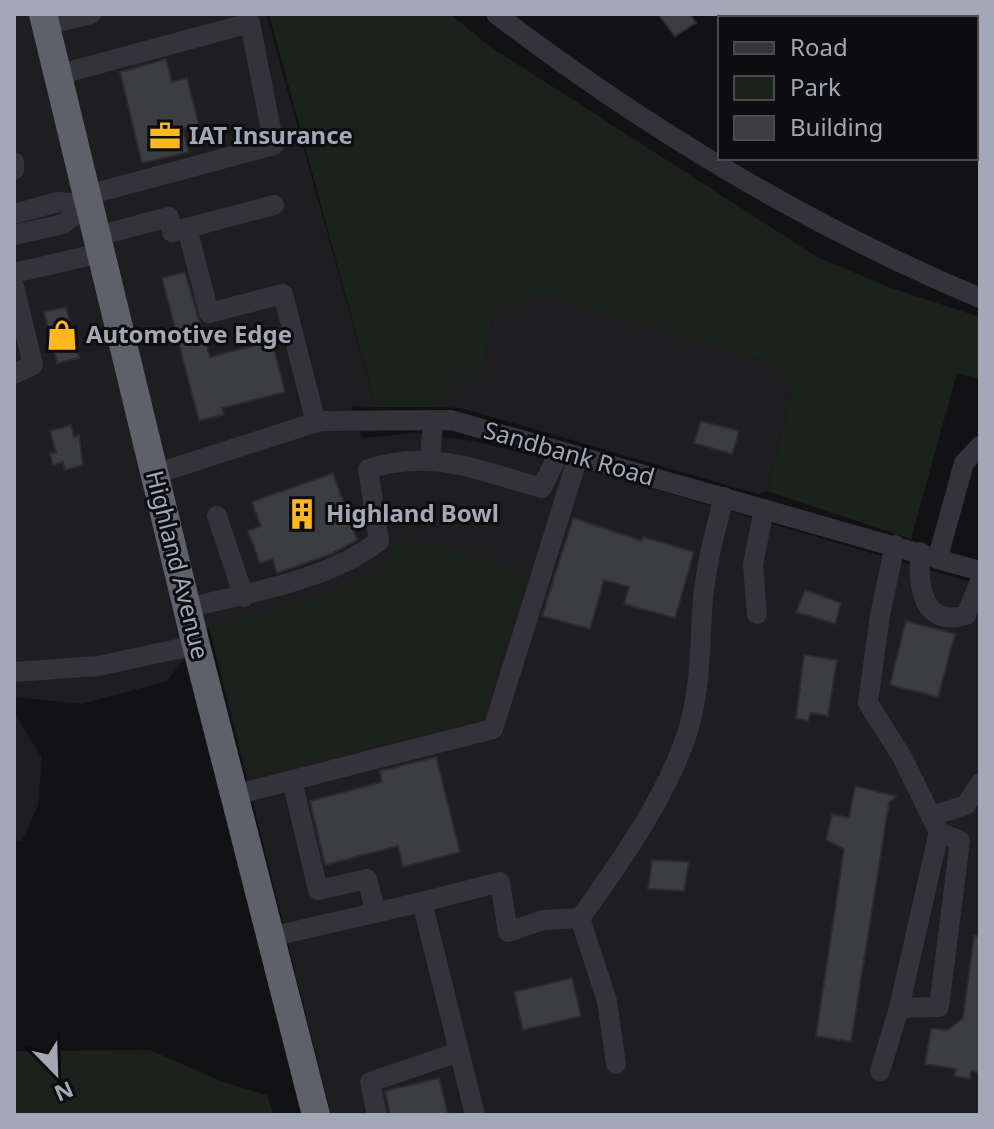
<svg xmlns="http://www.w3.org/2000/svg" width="994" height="1129" viewBox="0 0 994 1129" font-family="'Noto Sans',sans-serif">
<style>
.built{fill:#1e1e21}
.green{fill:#1a221b}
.building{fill:#3c3d41;stroke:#2c2c30;stroke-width:2}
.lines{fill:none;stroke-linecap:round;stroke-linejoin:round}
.minor{stroke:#333339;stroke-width:20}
.highway{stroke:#5e616a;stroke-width:28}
.labels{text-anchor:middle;stroke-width:6;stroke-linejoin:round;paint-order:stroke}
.poi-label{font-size:24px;font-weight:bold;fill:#a2a8b5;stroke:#0d0d0f;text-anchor:start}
.street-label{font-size:24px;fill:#a2a8b5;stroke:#0d0d0f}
</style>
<rect width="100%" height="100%" fill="#121214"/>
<g class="built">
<polygon points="14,14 266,14 376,407 351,406 363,438 416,433 473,441 575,466 980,585 980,1115 331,1115 209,627 167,681 82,704 14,697"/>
<polygon points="538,293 759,360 779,374 792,394 767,491 758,494 461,408 433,407 459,377 480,381 492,318"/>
<polygon points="14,713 42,758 38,805 22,841 14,840"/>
</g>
<g class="green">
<polygon points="269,14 450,14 488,45 817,257 891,288 980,317 980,379 957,373 911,539 767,491 792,394 779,374 759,360 538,294 492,318 480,382 459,377 433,407 376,407"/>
<polygon points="391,542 430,544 519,569 525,582 482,720 249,777 209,626 328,594 392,563"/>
<polygon points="150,1050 223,1082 267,1095 274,1115 14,1115 14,1051"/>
</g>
<g class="building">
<polygon points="658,14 690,14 696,23 675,36"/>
<polygon points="166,59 172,82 187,78 199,125 183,129 189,152 142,163 120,72"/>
<polygon points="185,272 210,357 272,341 285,392 222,408 224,414 199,421 162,278"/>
<polygon points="66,307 79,358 57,363 44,312"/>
<polygon points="701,421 739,431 732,454 694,443"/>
<polygon points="71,425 74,437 79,435 83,465 65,470 63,462 53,465 50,454 56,452 50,431"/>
<polygon points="333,473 357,540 331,554 277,573 272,559 260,563 248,531 261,526 252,502"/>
<polygon points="573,518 642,541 643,537 694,552 675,618 624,604 629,587 604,580 590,629 542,616"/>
<polygon points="805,590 841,603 835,624 796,612"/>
<polygon points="906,621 955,634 938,697 890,685"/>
<polygon points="804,655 837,660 828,716 811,713 808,721 796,718"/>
<polygon points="436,757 460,852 403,867 398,846 325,865 310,801 382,782 380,771"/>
<polygon points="855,786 896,796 889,803 851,1042 816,1036 844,849 826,840 832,814 849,818"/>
<polygon points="652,860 689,862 684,891 648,889"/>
<polygon points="974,936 980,936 980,1073 971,1071 970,1079 954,1076 956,1069 925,1064 931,1028 948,1030 963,1018"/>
<polygon points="572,978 581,1016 523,1030 514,992"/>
<polygon points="439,1078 448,1115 390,1115 385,1091"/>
</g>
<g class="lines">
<g class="minor">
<path d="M496 14C644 127 809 226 980 298"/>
<polyline points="45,25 91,14"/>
<polyline points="57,75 250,23 274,145 87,195"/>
<polyline points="14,162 14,170"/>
<polyline points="14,214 58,202 89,205"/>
<polyline points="187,228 209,313 283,294 316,423"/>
<polyline points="14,235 63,224 89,205"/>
<polyline points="97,236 169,217 172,232 274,205"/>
<polyline points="14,273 101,253"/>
<polyline points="14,286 33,365 14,374"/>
<polyline points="430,458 433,420"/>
<polyline points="155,474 320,421 451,420 980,571"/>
<polyline points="217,516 244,597"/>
<path d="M920 552C918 585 921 628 966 615L980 581"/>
<polyline points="938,557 964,463 980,446"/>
<path d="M187 608C248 593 329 580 379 541L368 469C433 448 479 471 542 488L559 452"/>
<polyline points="757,614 753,565 764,509"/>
<polyline points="14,672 98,666 196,645"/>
<polyline points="292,780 318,890 367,879 376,913"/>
<polyline points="234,795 493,729 578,457"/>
<polyline points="931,816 966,805 980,783"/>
<polyline points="422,902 500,882 508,932 543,920 580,918 607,1001 616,1064"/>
<path d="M580 918C619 865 671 790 689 727 700 688 700 651 702 612 704 573 714 535 724 497"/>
<polyline points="270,937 422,902 475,1115"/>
<polyline points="899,1008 939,1007 960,841 939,832"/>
<polyline points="880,1071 899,1008 939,832 902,757 868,703 880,615 895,545"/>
<polyline points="377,1115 370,1082 459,1052"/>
</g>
<polyline class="highway" points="43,14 196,645 316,1115"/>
</g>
<defs>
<symbol id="office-bare" viewBox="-9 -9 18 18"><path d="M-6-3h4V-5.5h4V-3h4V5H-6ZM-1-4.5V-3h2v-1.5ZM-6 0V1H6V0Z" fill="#ffb91f" stroke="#0d0d0f" stroke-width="2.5" paint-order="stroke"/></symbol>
<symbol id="shop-bare" viewBox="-9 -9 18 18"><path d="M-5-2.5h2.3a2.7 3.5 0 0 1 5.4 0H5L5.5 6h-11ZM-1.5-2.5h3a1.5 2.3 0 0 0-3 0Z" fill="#ffb91f" stroke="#0d0d0f" stroke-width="2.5" paint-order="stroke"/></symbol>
<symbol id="building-bare" viewBox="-9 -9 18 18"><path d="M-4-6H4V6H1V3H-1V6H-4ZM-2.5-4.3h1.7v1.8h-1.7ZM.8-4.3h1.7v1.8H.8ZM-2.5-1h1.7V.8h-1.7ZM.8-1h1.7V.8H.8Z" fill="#ffb91f" stroke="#0d0d0f" stroke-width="2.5" paint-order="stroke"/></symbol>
</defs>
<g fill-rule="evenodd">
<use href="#office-bare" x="143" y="114" width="44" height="44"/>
<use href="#shop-bare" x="40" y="313" width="44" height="44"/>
<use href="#building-bare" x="280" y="492" width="44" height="44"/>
</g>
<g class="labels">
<g class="poi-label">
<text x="189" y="144">IAT Insurance</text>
<text x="86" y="343">Automotive Edge</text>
<text x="326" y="522">Highland Bowl</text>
</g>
<g class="street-label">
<text transform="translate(569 454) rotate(16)" y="8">Sandbank Road</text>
<text transform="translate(177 565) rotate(76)" y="8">Highland Avenue</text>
</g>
</g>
<rect width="994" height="1129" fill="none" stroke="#a2a8b5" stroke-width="32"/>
<rect x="718" y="16" width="260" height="144" fill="#0d0d0f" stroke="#494b51" stroke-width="2"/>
<rect x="734" y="42" width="40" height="12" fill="#333339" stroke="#494b51" stroke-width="2"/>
<text x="790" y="56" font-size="24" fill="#a2a8b5">Road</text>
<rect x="734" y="76" width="40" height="24" fill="#1a221b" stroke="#494b51" stroke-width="2"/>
<text x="790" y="96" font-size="24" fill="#a2a8b5">Park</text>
<rect x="734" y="116" width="40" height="24" fill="#3c3d41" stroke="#494b51" stroke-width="2"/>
<text x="790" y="136" font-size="24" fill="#a2a8b5">Building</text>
<g transform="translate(56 1073) rotate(157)" stroke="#0d0d0f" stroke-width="6" paint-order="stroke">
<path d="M0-6L14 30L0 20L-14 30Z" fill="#a2a8b5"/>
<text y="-12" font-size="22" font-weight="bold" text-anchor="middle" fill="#a2a8b5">N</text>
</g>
</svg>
